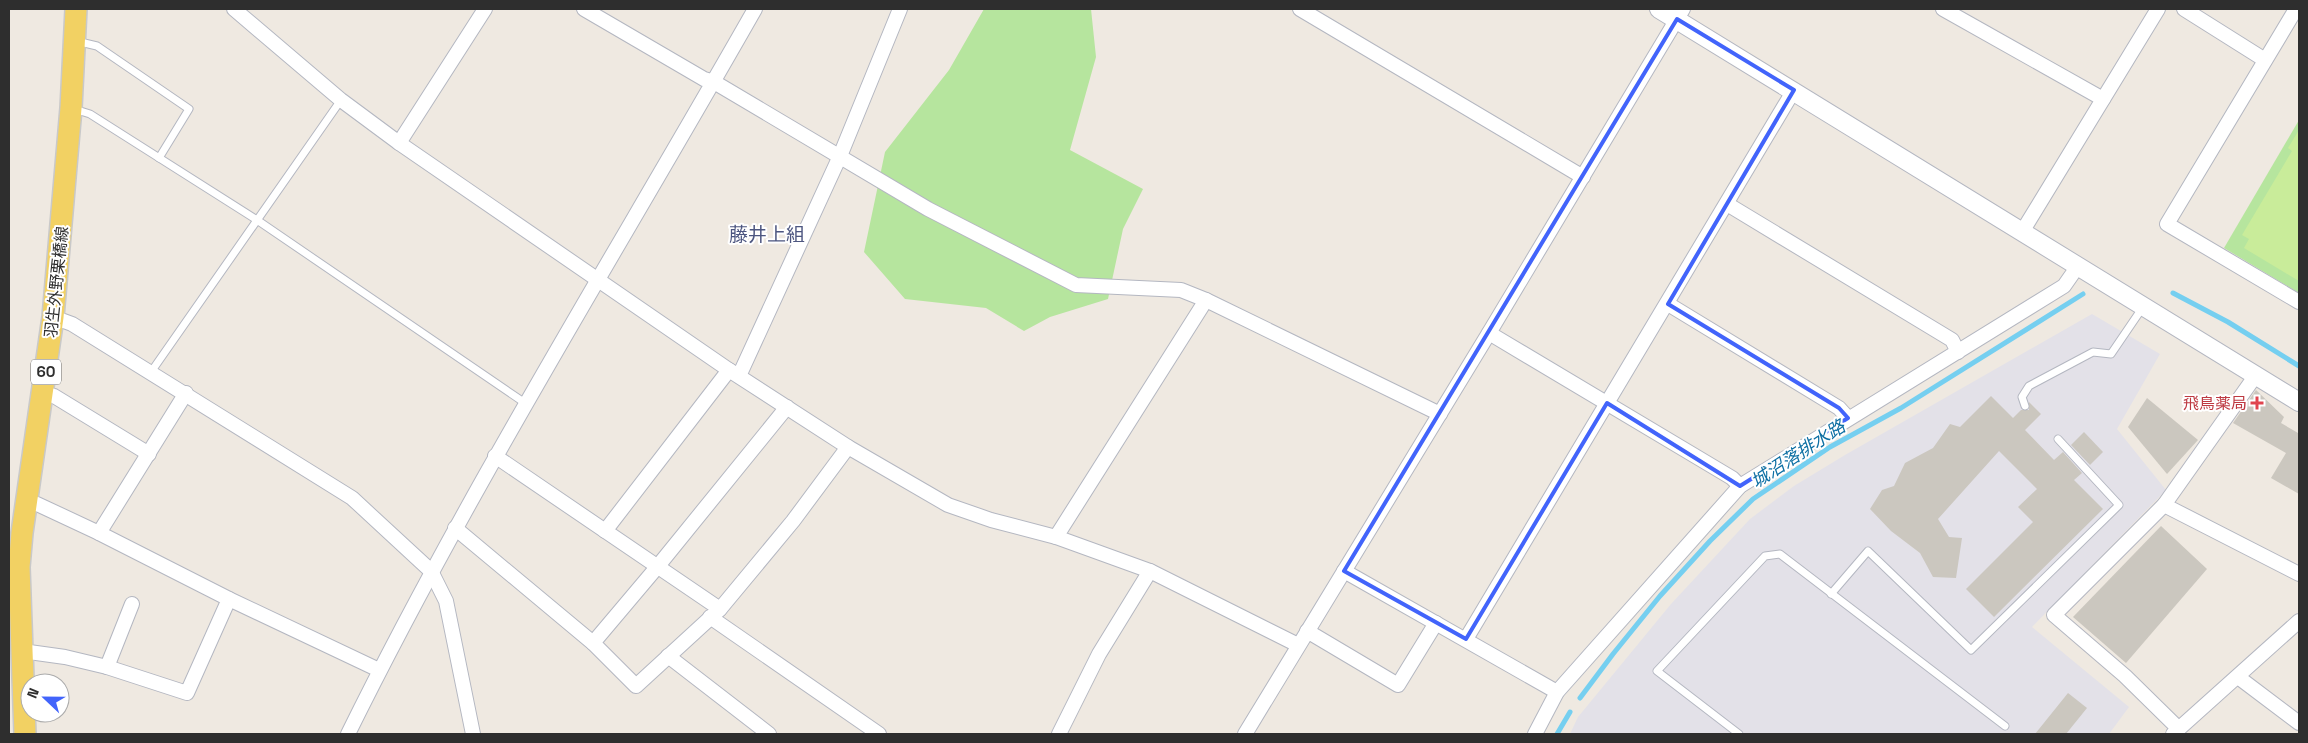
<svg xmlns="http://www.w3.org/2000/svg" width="2308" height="743" viewBox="0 0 2308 743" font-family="'Space Grotesk','Noto Sans JP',sans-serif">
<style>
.industrial{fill:#e3e1e8}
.green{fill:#b6e59e}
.pitch{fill:#c9ec9a}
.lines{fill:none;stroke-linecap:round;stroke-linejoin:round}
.stream{stroke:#75cff0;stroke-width:5}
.building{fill:#cbc7bf}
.service-casing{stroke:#b4b7c1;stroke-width:9}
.minor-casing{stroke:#b4b7c1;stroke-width:16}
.tertiary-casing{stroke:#b4b7c1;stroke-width:20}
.primary-casing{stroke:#c9c9c9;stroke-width:24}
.service{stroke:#fff;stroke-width:7}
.minor{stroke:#fff;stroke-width:14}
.tertiary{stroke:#fff;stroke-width:18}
.primary{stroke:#f2d163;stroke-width:21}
.marked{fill:none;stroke:#4264fb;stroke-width:4;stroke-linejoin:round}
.health-dot{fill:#e0444e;stroke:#fff;stroke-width:2}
.labels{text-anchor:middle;stroke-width:4;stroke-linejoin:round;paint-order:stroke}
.shield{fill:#fff;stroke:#6d6d6d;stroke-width:1}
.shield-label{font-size:15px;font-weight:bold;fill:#2e2e2e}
.street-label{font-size:16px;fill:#2e2e2e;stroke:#fff}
.health-label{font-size:16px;fill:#be3a42;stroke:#fff;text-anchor:end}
.water-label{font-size:18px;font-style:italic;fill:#0d6fa3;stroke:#fff}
.quarter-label{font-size:19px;fill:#4d5680;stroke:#fff}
</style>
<rect width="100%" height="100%" fill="#efe9e1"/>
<polygon class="industrial" points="2092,314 2160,354 2117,429 2166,490 2032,627 2129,707 2109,734 1570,734 1578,717 1671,604 1750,519 1794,486 1845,455"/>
<g class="green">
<polygon points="984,9 1091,9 1096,57 1070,150 1143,189 1123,229 1108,299 1050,317 1024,331 986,308 905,299 864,252 885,152 949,70"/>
<polygon points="2299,120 2299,293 2224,248"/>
</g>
<polygon class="pitch" points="2299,130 2299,281 2244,248 2249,239 2242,235 2292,151 2288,148"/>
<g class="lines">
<g class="stream">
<polyline points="2173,293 2228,322 2299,366"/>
<polyline points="1580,698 1613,654 1660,596 1710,541 1753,499 1830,447 1901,408 2083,294"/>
<polyline points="1557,734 1570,712"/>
</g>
</g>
<g class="building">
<polygon points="2256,390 2284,417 2281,423 2298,433 2299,430 2299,494 2271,478 2286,453 2233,423"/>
<polygon points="1991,396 2013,418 2021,410 2029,410 2029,402 2041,414 2025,430 2054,460 2063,452 2082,473 2074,480 2103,509 1994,617 1966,589 2033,522 2018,507 2037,489 1999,451 1938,519 1949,537 1962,538 1956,578 1933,577 1920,553 1891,531 1870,509 1882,490 1894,486 1905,463 1933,448 1950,424 1960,427"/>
<polygon points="2147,398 2198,440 2167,474 2128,427"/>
<polygon points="2084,432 2103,452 2090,465 2071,445"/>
<polygon points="2161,526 2207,569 2126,663 2073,617"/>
<polygon points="2068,693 2087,708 2066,734 2035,734"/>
</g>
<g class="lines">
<defs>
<g id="service">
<polyline points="76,41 97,46 189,109 159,158"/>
<polyline points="74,109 90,114 257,220 525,403"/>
<polyline points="151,372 341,100"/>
<polyline points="2025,406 2022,397 2029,386 2093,352 2111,354 2143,307"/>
<polyline points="1831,594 1868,551 1971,650 2119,505 2058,439"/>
<polyline points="1739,734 1657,671 1765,556 1780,554 2005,726"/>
</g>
<g id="minor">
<polyline points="234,9 341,100 399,143 729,370 848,447"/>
<polyline points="584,9 704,79 714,82 928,209 1076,285 1181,290 1206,300 1440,414"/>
<polyline points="1300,9 1583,177"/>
<polyline points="1943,9 2103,99"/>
<polyline points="2184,9 2265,60"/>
<polyline points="2296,9 2167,224 2299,302"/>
<polyline points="399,143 485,9"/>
<polyline points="1727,204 1952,340 1958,352"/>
<polyline points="2022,232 2158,9"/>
<polyline points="1668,304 1839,408 1848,418"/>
<polyline points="53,317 72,324 352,498 431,571 446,601 473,734"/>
<polyline points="1489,333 1732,478 1740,486"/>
<polyline points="739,376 840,156 900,9"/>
<polyline points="43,393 54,396 149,454"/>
<polyline points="495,456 720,609 793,521 848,447 948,505 991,520 1056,537 1150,571 1298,645"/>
<polyline points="2164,505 2299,574"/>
<polyline points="455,528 593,643"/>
<polyline points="605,531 729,370"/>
<polyline points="99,533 186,393"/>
<polyline points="1056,537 1206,300"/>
<polyline points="1344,571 1557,692"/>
<polyline points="229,599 379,670"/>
<polyline points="720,609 636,686 593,643 658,566 787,407"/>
<polyline points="710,617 879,734"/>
<polyline points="1307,631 1398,685 1436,623"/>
<polyline points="1466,639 1794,90"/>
<polyline points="22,651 65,657 107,667 187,693 229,599 99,533 37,504 27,503"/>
<polyline points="668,656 769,734"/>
<polyline points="107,667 132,604"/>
<polyline points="2238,677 2299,723"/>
<polyline points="2178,728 2125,676 2054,615 2164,505 2256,375"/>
<path d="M348 734C471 485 618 250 755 9"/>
<polyline points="1059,734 1099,654 1150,571"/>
<polyline points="1245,734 1489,333 1683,9"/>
<polyline points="1535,734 1557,692 1740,486 2064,286 2078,266"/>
<polyline points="2173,734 2299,621"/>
</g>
<polyline id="tertiary" points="1659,9 2299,402"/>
<polyline id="primary" points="25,734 19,567 22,533 53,317 71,108 76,9"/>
</defs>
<use href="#service" class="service-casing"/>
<use href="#minor" class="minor-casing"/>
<use href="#tertiary" class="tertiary-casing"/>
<use href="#primary" class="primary-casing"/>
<use href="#service" class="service"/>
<use href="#minor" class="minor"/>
<use href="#tertiary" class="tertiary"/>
<use href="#primary" class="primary"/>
</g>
<path class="marked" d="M1677 19 1794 90 1668 304 1839 408 1848 418 1740 486 1607 403 1466 639 1344 571Z"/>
<path class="health-dot" d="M2254.5 395.5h5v5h5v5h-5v5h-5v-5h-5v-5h5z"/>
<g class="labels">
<rect class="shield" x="31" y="359.5" width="30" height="25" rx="4"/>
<g class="shield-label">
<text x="46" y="377">60</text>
</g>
<g class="street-label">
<text transform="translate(56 282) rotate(-84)" y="6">羽生外野栗橋線</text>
</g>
<g class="health-label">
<text x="2247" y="409">飛鳥薬局</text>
</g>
<g class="water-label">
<text transform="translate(1798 454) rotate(-33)" y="6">城沼落排水路</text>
</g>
<g class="quarter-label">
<text x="767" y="241">藤井上組</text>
</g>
</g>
<rect width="2308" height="743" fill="none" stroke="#2e2e2e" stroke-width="20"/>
<g transform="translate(45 698) rotate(292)"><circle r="24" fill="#ffffff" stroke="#ababab"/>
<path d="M0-4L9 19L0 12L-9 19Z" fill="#4264fb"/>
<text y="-8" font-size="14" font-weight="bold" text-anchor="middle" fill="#2e2e2e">N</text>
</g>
</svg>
